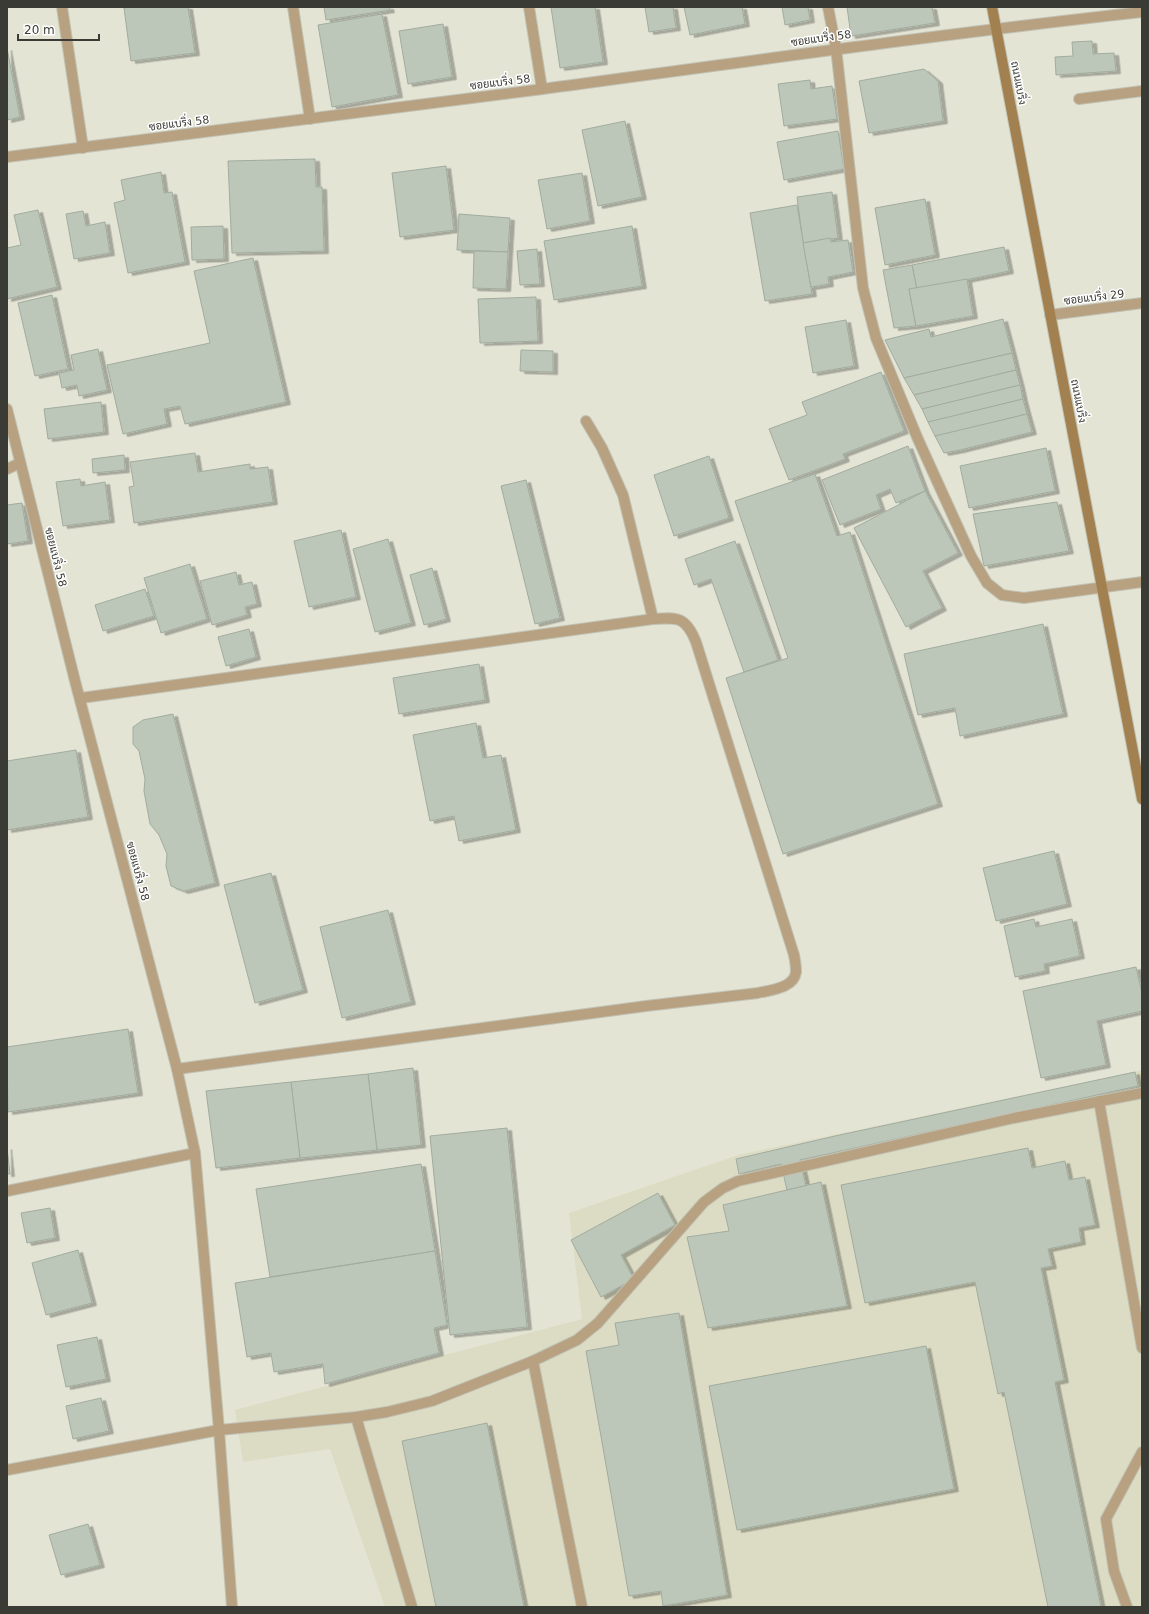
<svg xmlns="http://www.w3.org/2000/svg" width="1149" height="1614" viewBox="0 0 1149 1614" font-family="'DejaVu Sans',Sarabun,sans-serif">
<style>
.built{fill:#dcdcc4}
.building{fill:#bcc7ba;stroke:#a1ac9f;filter:url(#shadow)}
.lines{fill:none;stroke-linecap:round;stroke-linejoin:round}
.service-casing{stroke:#c1c2b4;stroke-width:12}
.minor-casing{stroke:#c1c2b4;stroke-width:12}
.secondary-casing{stroke:#c1c2b4;stroke-width:12}
.service{stroke:#b8a181;stroke-width:10}
.minor{stroke:#b8a181;stroke-width:10}
.secondary{stroke:#a2804f;stroke-width:10}
.labels{text-anchor:middle;stroke-width:3;stroke-linejoin:round;paint-order:stroke}
.street-label{font-size:11px;fill:#3b3b35;stroke:#fff}
</style>
<defs>
<filter id="shadow"><feDropShadow dx="4.5" dy="2.5" stdDeviation="0" flood-color="#0004"/></filter>
</defs>
<rect width="100%" height="100%" fill="#e3e4d4"/>
<polygon class="built" points="1142,1070 1142,1607 385,1607 330,1449 243,1462 235,1410 582,1319 569,1213 738,1155"/>
<g class="building">
<polygon points="131,7 188,7 195,53 131,61 124,8"/>
<polygon points="324,7 389,7 390,10 326,20"/>
<polygon points="551,7 595,7 603,62 560,68"/>
<polygon points="645,7 673,7 676,28 649,32"/>
<polygon points="684,7 742,7 745,24 690,35"/>
<polygon points="782,7 808,7 810,20 785,25"/>
<polygon points="847,7 932,7 935,23 851,36"/>
<polygon points="382,14 398,95 332,107 318,25"/>
<polygon points="443,24 452,77 408,84 399,31"/>
<polygon points="1092,41 1093,54 1114,53 1116,71 1056,75 1055,57 1073,56 1072,42"/>
<polygon points="7,48 20,117 7,120"/>
<polygon points="924,69 938,81 943,121 869,133 859,81"/>
<polygon points="810,80 811,89 832,86 837,119 784,126 778,84"/>
<polygon points="625,121 642,197 598,206 582,130"/>
<polygon points="838,131 844,169 784,180 777,142"/>
<polygon points="315,159 316,187 322,187 324,251 232,253 228,161"/>
<polygon points="446,166 454,230 400,237 392,173"/>
<polygon points="161,172 164,193 172,192 185,262 128,273 114,203 125,200 121,180"/>
<polygon points="582,173 590,221 547,229 538,180"/>
<polygon points="832,192 838,238 803,243 797,197"/>
<polygon points="925,199 935,255 885,265 875,208"/>
<polygon points="797,205 812,294 765,301 750,213"/>
<polygon points="38,210 57,287 7,299 7,248 21,245 14,215"/>
<polygon points="83,211 86,226 105,222 110,253 74,259 66,214"/>
<polygon points="459,214 510,218 508,252 457,250"/>
<polygon points="223,226 224,259 192,260 191,227"/>
<polygon points="632,226 642,286 554,300 544,241"/>
<polygon points="830,238 831,242 848,240 853,272 828,277 829,284 811,287 803,243"/>
<polygon points="1004,247 1009,271 917,290 912,265"/>
<polygon points="537,249 540,284 520,285 517,251"/>
<polygon points="474,251 508,252 506,289 473,288"/>
<polygon points="253,258 286,402 185,424 180,406 164,409 167,424 123,434 107,365 210,343 194,271"/>
<polygon points="912,265 917,290 909,289 916,326 894,328 883,270"/>
<polygon points="967,279 973,316 916,326 909,289"/>
<polygon points="52,295 68,369 35,376 18,303"/>
<polygon points="536,297 538,341 480,343 478,299"/>
<polygon points="1003,319 1012,353 904,378 885,340 929,329 931,337"/>
<polygon points="846,320 854,366 813,373 805,327"/>
<polygon points="98,349 107,390 79,396 77,385 62,388 59,373 74,370 71,355"/>
<polygon points="521,350 553,351 553,372 520,371"/>
<polygon points="1012,353 1016,370 944,388 914,395 904,378"/>
<polygon points="1016,370 1020,385 948,403 922,409 914,395"/>
<polygon points="881,372 904,431 843,454 845,459 789,480 769,429 807,415 802,402"/>
<polygon points="1020,385 1023,399 951,417 928,422 922,409"/>
<polygon points="1023,399 1027,414 955,432 935,436 928,422"/>
<polygon points="101,402 104,432 48,439 44,409"/>
<polygon points="1027,414 1032,432 960,450 944,453 935,436"/>
<polygon points="908,446 925,491 896,503 890,489 876,495 881,509 840,525 822,480"/>
<polygon points="1046,448 1055,491 969,508 960,466"/>
<polygon points="195,453 198,472 250,464 250,469 268,467 273,502 134,523 129,487 134,486 130,462"/>
<polygon points="124,455 125,470 93,473 92,459"/>
<polygon points="709,456 729,518 674,536 654,475"/>
<polygon points="815,474 837,536 850,532 938,804 783,854 726,678 788,658 735,501"/>
<polygon points="80,479 81,486 105,482 110,520 63,526 56,482"/>
<polygon points="526,480 560,618 535,624 501,486"/>
<polygon points="925,491 958,553 923,571 942,608 906,627 854,528"/>
<polygon points="1057,502 1069,551 984,566 973,514"/>
<polygon points="22,503 28,541 7,544 7,505"/>
<polygon points="341,530 356,597 309,607 294,541"/>
<polygon points="388,539 411,623 375,632 353,549"/>
<polygon points="735,541 778,660 744,672 711,579 694,585 685,559"/>
<polygon points="190,564 207,619 161,633 144,578"/>
<polygon points="432,568 446,619 424,625 410,575"/>
<polygon points="236,572 239,585 252,582 257,604 245,607 247,615 212,625 200,581"/>
<polygon points="145,589 154,616 103,631 95,605"/>
<polygon points="1043,624 1063,714 960,736 955,708 918,715 904,654"/>
<polygon points="249,629 256,657 226,666 218,637"/>
<polygon points="479,664 485,700 399,714 393,678"/>
<polygon points="173,714 215,883 184,891 171,886 166,866 167,854 159,835 150,824 144,791 145,779 139,751 133,744 133,727 143,720"/>
<polygon points="476,723 483,758 501,755 516,830 459,841 454,816 430,821 413,735"/>
<polygon points="76,750 88,817 7,830 7,761"/>
<polygon points="1054,851 1067,904 996,921 983,868"/>
<polygon points="271,873 303,990 255,1003 224,885"/>
<polygon points="388,910 411,1002 342,1018 320,927"/>
<polygon points="1034,919 1036,927 1072,919 1080,956 1044,964 1045,971 1015,977 1004,926"/>
<polygon points="1136,967 1142,993 1142,1011 1097,1021 1106,1065 1041,1078 1023,991"/>
<polygon points="128,1029 138,1093 8,1112 7,1047"/>
<polygon points="413,1068 421,1145 377,1150 368,1074"/>
<polygon points="1135,1072 1138,1086 800,1160 806,1186 787,1190 781,1164 739,1174 736,1159 835,1136"/>
<polygon points="368,1074 377,1150 300,1158 291,1082"/>
<polygon points="291,1082 300,1158 216,1168 206,1091"/>
<polygon points="507,1128 527,1327 450,1335 430,1136"/>
<polygon points="7,1147 10,1174 7,1174"/>
<polygon points="1028,1148 1032,1168 1065,1161 1069,1180 1085,1177 1095,1225 1079,1228 1081,1242 1048,1249 1052,1266 1041,1268 1064,1380 1055,1382 1101,1607 1048,1607 1004,1392 998,1394 975,1282 865,1303 841,1185"/>
<polygon points="421,1164 435,1251 270,1277 256,1189"/>
<polygon points="821,1182 847,1306 708,1328 687,1237 729,1231 723,1205"/>
<polygon points="658,1193 675,1225 621,1255 634,1279 601,1297 571,1240"/>
<polygon points="50,1208 55,1238 27,1243 21,1213"/>
<polygon points="78,1250 92,1303 46,1315 32,1263"/>
<polygon points="435,1251 447,1325 434,1328 439,1353 325,1384 323,1364 274,1372 271,1353 247,1357 235,1283"/>
<polygon points="679,1313 727,1595 663,1606 661,1591 629,1596 586,1351 619,1345 615,1323"/>
<polygon points="97,1337 106,1379 66,1387 57,1345"/>
<polygon points="926,1346 954,1489 737,1530 709,1386"/>
<polygon points="101,1398 109,1431 73,1439 66,1406"/>
<polygon points="487,1423 524,1607 436,1607 402,1441"/>
<polygon points="88,1524 100,1565 61,1575 49,1535"/>
</g>
<g class="lines">
<defs>
<g id="service">
<polyline points="1079,99 1142,91"/>
<polyline points="1099,1101 1142,1348"/>
<polyline points="533,1361 582,1607"/>
<polyline points="356,1417 412,1607"/>
<polyline points="219,1430 356,1417 387,1412 432,1401 533,1361 577,1340 598,1323 704,1202 723,1188 738,1181 1014,1118 1142,1093"/>
<polyline points="1127,1607 1114,1571 1106,1519 1142,1452"/>
</g>
<g id="minor">
<polyline points="62,7 83,148"/>
<polyline points="293,7 310,119"/>
<polyline points="529,7 542,89"/>
<polyline points="828,7 836,48 863,288 876,338 917,437 971,556 987,583 1002,595 1024,598 1142,582"/>
<path d="M7 157C186 134 365 113 543 89 743 62 942 34 1142 12"/>
<polyline points="1050,315 1142,303"/>
<polyline points="7,409 75,681 177,1069 195,1153 7,1191"/>
<polyline points="586,421 602,448 623,495 653,619"/>
<polyline points="7,469 20,463"/>
<path d="M81 698 653 619C678 617 686 617 696 642L794 955C795 960 796 966 796 972 794 988 771 990 758 993L646 1006 177 1069"/>
<polyline points="195,1153 219,1430 232,1607"/>
<polyline points="7,1470 219,1430"/>
</g>
<polyline id="secondary" points="992,7 1142,799"/>
</defs>
<use href="#service" class="service-casing"/>
<use href="#minor" class="minor-casing"/>
<use href="#secondary" class="secondary-casing"/>
<use href="#service" class="service"/>
<use href="#minor" class="minor"/>
<use href="#secondary" class="secondary"/>
</g>
<g class="labels">
<g class="street-label">
<text transform="translate(821 38) rotate(-8)" y="4">ซอยแบริ่ง 58</text>
<text transform="translate(500 82) rotate(-7)" y="4">ซอยแบริ่ง 58</text>
<text transform="translate(1019 83) rotate(79)" y="4">ถนนแบริ่ง</text>
<text transform="translate(179 123) rotate(-7)" y="4">ซอยแบริ่ง 58</text>
<text transform="translate(1094 297) rotate(-7)" y="4">ซอยแบริ่ง 29</text>
<text transform="translate(1079 401) rotate(79)" y="4">ถนนแบริ่ง</text>
<text transform="translate(56 557) rotate(76)" y="4">ซอยแบริ่ง 58</text>
<text transform="translate(138 871) rotate(75)" y="4">ซอยแบริ่ง 58</text>
</g>
</g>
<rect width="1149" height="1614" fill="none" stroke="#3b3b35" stroke-width="16"/>
<path d="M18 34v6h81v-6" fill="none" stroke="#3b3b35" stroke-width="2"/>
<text x="24" y="34" font-size="12" fill="#3b3b35" stroke="#ffffff" stroke-width="3" paint-order="stroke">20 m</text>
</svg>
